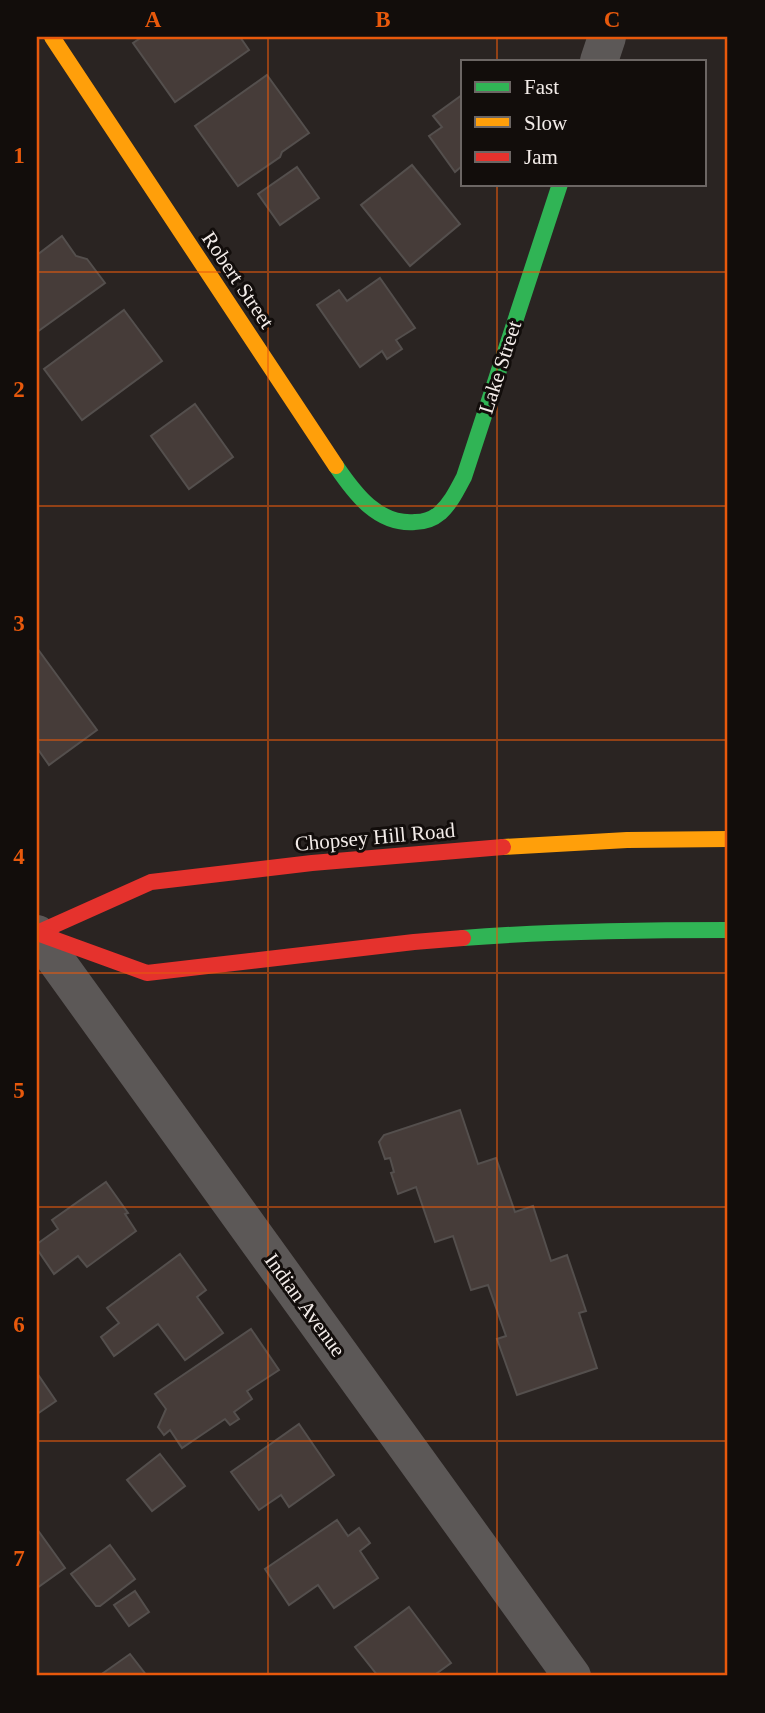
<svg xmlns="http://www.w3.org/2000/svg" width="765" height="1713" viewBox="0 0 765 1713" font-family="'Times New Roman',serif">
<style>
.building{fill:#463c39;stroke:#544f4d;stroke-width:2}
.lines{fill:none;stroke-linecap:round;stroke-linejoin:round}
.street{stroke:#5c5857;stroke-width:38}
.fast{stroke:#30b455;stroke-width:16}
.slow{stroke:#ff9f0a;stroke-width:16}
.jam{stroke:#e5322d;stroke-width:16}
.grid{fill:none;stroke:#e8590c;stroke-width:2;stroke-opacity:0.55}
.labels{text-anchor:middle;stroke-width:6;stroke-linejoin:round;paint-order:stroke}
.street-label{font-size:21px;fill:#f3ece9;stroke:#120d0b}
.neatline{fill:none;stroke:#e8590c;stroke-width:2.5}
.grid-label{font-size:23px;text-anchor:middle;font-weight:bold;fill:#e8590c}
</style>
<rect width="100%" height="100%" fill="#2a2422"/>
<g class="building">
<polygon points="142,37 240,37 249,50 175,102 133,43"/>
<polygon points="267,75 309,133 282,152 280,157 238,186 195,126"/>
<polygon points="462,95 462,166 455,172 429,136 442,127 433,116"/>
<polygon points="412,165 460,224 410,266 361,205"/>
<polygon points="297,167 319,198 280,225 258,194"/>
<polygon points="62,236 76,256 87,259 105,283 37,332 37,255"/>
<polygon points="380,278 415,328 396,340 402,349 387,359 382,351 360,367 317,305 339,290 347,301"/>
<polygon points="124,310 162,361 82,420 44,369"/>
<polygon points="195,404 233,457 189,489 151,436"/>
<polygon points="37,648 97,730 49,765 37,748"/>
<polygon points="460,1110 478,1164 496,1158 515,1212 533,1206 551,1261 567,1255 586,1311 579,1313 597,1368 517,1395 497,1339 506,1336 488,1285 471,1290 453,1236 435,1242 416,1187 398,1194 391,1173 394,1172 390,1158 385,1159 379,1142 384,1135"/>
<polygon points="106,1182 128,1213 125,1214 136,1231 87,1267 78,1256 54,1274 37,1249 37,1244 58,1229 52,1220"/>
<polygon points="180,1254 206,1290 197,1297 223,1333 185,1360 158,1324 114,1356 101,1337 119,1323 107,1308"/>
<polygon points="251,1329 279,1370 247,1391 252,1399 234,1412 239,1419 230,1425 225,1419 182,1448 170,1430 164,1435 158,1427 166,1409 155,1394"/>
<polygon points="37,1373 56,1401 37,1414"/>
<polygon points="299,1424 334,1475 289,1507 281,1495 259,1510 231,1472"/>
<polygon points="160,1454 185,1486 152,1511 127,1480"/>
<polygon points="337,1520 348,1536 359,1528 370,1543 360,1551 378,1578 334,1608 318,1585 289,1605 265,1569"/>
<polygon points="37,1529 65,1568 37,1588"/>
<polygon points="110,1545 135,1579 100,1606 96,1606 71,1574"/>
<polygon points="135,1591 149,1612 129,1626 114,1605"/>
<polygon points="409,1607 451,1663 433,1676 378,1676 355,1647"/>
<polygon points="130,1654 147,1676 99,1676"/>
</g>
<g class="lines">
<g class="street">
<polyline points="599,61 607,37"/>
<polyline points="37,934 572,1676"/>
</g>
<g class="fast">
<path d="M336 466C355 494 378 525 415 522 425 522 433 519 440 513 451 503 457 490 464 477L560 184"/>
<path d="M463 938C551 931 640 930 728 930"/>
</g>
<g class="slow">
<polyline points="52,37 336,466"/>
<polyline points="503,847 627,840 728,839"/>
</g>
<g class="jam">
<polyline points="37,933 151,882 312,863 503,847"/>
<polyline points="37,933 147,973 414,942 463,938"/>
</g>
</g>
<path class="grid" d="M268 37V1676M497 37V61M497 184V1676M37 272H728M37 506H728M37 740H728M37 973H728M37 1207H728M37 1441H728"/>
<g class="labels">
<g class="street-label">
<text transform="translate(238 280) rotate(56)" y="7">Robert Street</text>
<text transform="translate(500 367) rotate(-72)" y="7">Lake Street</text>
<text transform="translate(375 837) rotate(-5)" y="7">Chopsey Hill Road</text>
<text transform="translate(305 1305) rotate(54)" y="7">Indian Avenue</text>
</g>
</g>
<rect width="765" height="1713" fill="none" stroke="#120d0b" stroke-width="77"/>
<rect x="461" y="60" width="245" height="126" fill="#120d0b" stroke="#6c6664" stroke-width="2"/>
<rect x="475" y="82" width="35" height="10" fill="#30b455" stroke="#6c6664" stroke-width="2"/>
<text x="524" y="94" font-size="21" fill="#f3ece9">Fast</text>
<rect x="475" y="117" width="35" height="10" fill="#ff9f0a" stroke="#6c6664" stroke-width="2"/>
<text x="524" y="130" font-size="21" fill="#f3ece9">Slow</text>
<rect x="475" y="152" width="35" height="10" fill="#e5322d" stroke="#6c6664" stroke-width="2"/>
<text x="524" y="164" font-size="21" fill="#f3ece9">Jam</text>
<rect x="38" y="38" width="688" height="1636" class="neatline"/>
<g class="grid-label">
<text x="153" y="27">A</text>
<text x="383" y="27">B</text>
<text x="612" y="27">C</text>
<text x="19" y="163">1</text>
<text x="19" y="397">2</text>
<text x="19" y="631">3</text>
<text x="19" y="864">4</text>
<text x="19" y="1098">5</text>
<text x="19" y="1332">6</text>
<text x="19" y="1566">7</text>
</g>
</svg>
